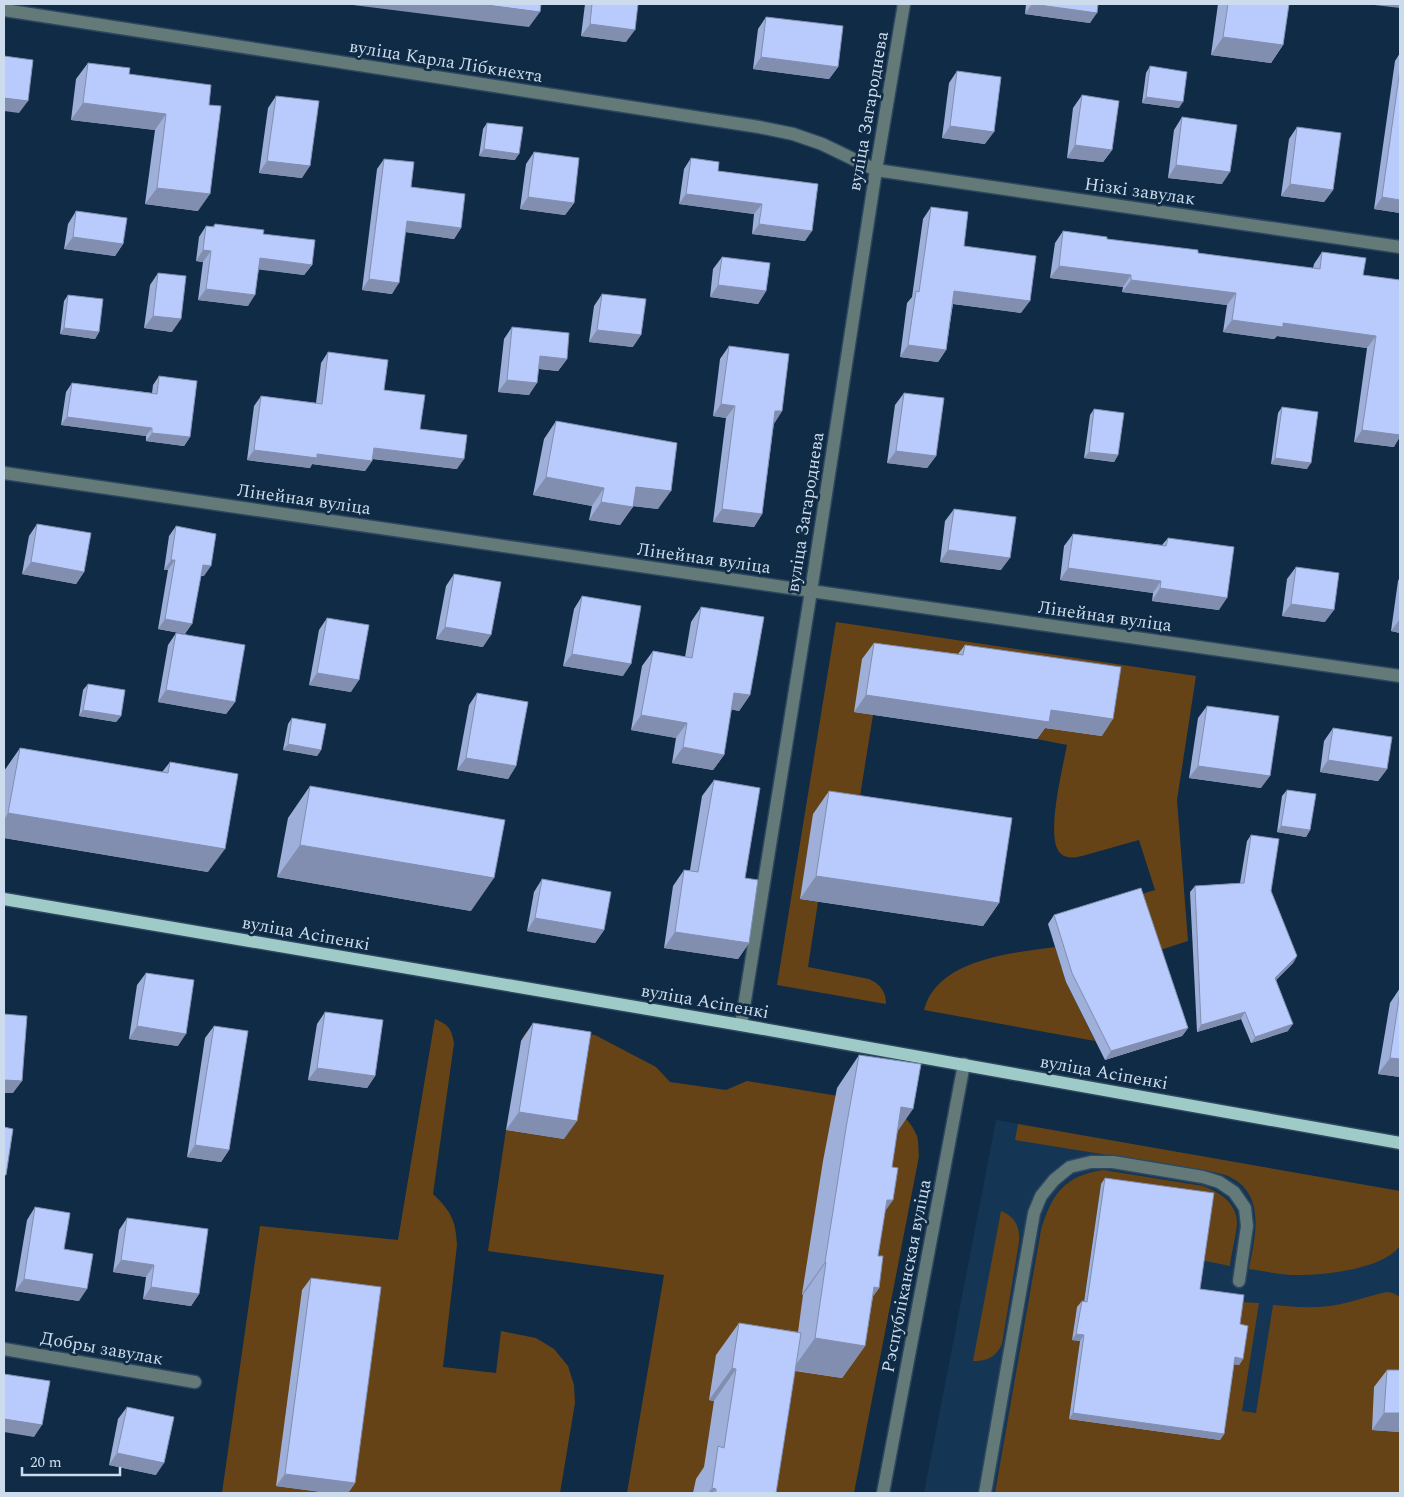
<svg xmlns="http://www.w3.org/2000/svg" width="1404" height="1497" viewBox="0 0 1404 1497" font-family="Spectral,serif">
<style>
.built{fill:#143553}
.green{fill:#664316}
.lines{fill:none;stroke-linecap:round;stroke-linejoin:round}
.minor-casing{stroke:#2e4760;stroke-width:15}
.major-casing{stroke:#2e4760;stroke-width:15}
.minor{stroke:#647a78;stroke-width:12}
.major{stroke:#9ecbc7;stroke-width:12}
.wall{fill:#9eafd9}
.shaded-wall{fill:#818eb0}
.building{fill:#b8cbfc;stroke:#818eb0}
.labels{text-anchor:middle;stroke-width:5;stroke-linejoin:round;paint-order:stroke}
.street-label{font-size:18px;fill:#ccdcec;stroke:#102b45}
</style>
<rect width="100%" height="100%" fill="#102b45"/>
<polygon class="built" points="996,1120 1400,1191 1400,1493 924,1493"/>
<g class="green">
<path d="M836 622 1196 676 1177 800 1188 941 1154 952 1135 896 1155 890 1139 840 1082 856C1075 858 1066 859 1060 853 1045 837 1063 767 1067 745L1037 739 1046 675 854 711 873 715 856 821 800 899 818 902 808 967 869 979C880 984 886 991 886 1004L777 985Z"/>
<path d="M1055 947 1066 982 1095 1041 924 1010C937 959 1012 953 1055 947Z"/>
<path d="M435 1019C449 1025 451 1028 454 1043L433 1194C450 1210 456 1220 457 1245L443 1367 496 1373 501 1331 536 1338 554 1349 568 1366 574 1385 575 1403 560 1493H222L260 1226 398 1240Z"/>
<path d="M539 1025 595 1035 656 1067 670 1082 726 1090 747 1081 875 1102C894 1108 909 1116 917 1136 919 1142 918 1150 919 1156L854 1493H627L664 1275 488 1251 506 1130 564 1139 579 1050 521 1041C525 1032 530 1027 539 1025Z"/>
<path d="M1018 1124 1400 1191V1246C1382 1270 1320 1276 1291 1275 1277 1274 1263 1271 1249 1269 1255 1236 1267 1194 1228 1176 1224 1174 1218 1173 1213 1172L1015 1140Z"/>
<path d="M1103 1170 1203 1186C1219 1192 1236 1202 1237 1222 1237 1232 1231 1255 1230 1266L1201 1260 1101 1184 1083 1308H1077L1072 1340 1080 1341 1069 1419 1235 1331 1239 1302 1259 1303 1242 1411 1256 1413 1273 1305C1296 1307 1318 1309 1341 1304 1356 1301 1371 1295 1387 1292L1393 1293 1400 1297V1493H995L1041 1230C1052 1194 1064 1176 1103 1170Z"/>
<path d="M1001 1211C1016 1217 1020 1228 1019 1242L1002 1344C996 1357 986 1362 973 1361Z"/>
</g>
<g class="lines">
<defs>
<g id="minor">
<polyline points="4,10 759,127 793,134 822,144 876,170 1400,247"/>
<polyline points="4,473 811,591 1400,676"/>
<polyline points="741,1025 811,591 876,170 904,4"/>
<polyline points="4,1349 195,1382"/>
<polyline points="883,1493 964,1064"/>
<polyline points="985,1493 1034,1213 1041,1196 1054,1180 1070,1167 1091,1162 1113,1162 1203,1177 1219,1182 1234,1192 1245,1208 1247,1226 1239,1281"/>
</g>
<polyline id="major" points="4,899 741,1025 1400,1143"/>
</defs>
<use href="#minor" class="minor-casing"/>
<use href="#major" class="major-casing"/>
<use href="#minor" class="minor"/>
<use href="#major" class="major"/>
</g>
<g class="wall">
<polygon points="585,4 638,4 626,42 581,36"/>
<polygon points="1026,4 1098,4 1090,23 1025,14"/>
<polygon points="1218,4 1289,4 1283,45 1271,63 1211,55"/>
<polygon points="766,17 838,67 829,79 753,69 758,29"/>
<polygon points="1400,53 1400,213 1374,209 1395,61"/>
<polygon points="88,63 129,74 209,105 198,211 145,204 155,130 71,120 76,79"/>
<polygon points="1150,66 1179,108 1142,103 1146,73"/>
<polygon points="957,71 985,144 942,138 949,83"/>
<polygon points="1082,95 1112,150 1103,162 1067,158 1073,108"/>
<polygon points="276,96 302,178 259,173 268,108"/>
<polygon points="1182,117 1222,184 1168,178 1174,130"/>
<polygon points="487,123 515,160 479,156 483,129"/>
<polygon points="1297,127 1333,190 1324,202 1281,196 1289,139"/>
<polygon points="534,152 574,203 565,215 520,209 526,164"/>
<polygon points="691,158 718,171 818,184 805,241 752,234 754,214 679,204 684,169"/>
<polygon points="384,159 411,187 461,228 454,239 405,232 392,294 362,290 377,169"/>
<polygon points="931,207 1021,313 953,304 946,350 938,362 900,357 907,303 912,297 923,219"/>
<polygon points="76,211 123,244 115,256 64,249 68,224"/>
<polygon points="215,224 263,234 312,265 304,275 259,269 248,306 198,300 203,262 196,261 199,237 206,226 212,227"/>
<polygon points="1063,231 1107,239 1198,253 1313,268 1314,264 1322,252 1363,275 1400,280 1394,447 1354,442 1367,348 1277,336 1274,339 1223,332 1227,305 1122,292 1123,287 1050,278 1055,243"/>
<polygon points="722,257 766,291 758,304 710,297 713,269"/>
<polygon points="158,273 172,332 144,328 150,285"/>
<polygon points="602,294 633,347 589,342 594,306"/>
<polygon points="68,295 99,332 95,339 60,334 64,301"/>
<polygon points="512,327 567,359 558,371 539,369 529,395 498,392 504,339"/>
<polygon points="729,346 782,411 774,423 762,514 754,527 713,522 726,418 713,416 720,359"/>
<polygon points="328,352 384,390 420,429 457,469 372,459 372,461 365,471 312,464 310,468 247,460 254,406 261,396 316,403 321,363"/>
<polygon points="159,376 190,437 184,446 146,441 146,436 61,425 66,392 72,383 152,393 153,385"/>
<polygon points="904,393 936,456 927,468 887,463 895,405"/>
<polygon points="1282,407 1307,469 1271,464 1278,413"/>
<polygon points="1094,409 1118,455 1114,462 1084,458 1090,415"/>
<polygon points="556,421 658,509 633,506 620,525 589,520 592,506 533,495 544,439"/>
<polygon points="954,509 1001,570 940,562 945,521"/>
<polygon points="37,524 84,572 76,584 22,574 29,536"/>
<polygon points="176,526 204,576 201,576 185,634 158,629 168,570 164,570 169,536"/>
<polygon points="1073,534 1162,545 1168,538 1219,610 1152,601 1153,593 1060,580 1064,546"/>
<polygon points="1296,567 1325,622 1282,616 1287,579"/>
<polygon points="454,574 483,647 436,639 446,586"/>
<polygon points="1400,577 1400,633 1391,631 1398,581"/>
<polygon points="582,596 623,676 563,666 574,609"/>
<polygon points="701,607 750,695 739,711 731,709 724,755 713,770 672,763 676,738 631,730 642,666 653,651 685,657 691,622"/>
<polygon points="327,618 351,692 309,685 319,630"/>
<polygon points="176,633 235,702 226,714 158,702 168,645"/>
<polygon points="874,643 958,654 965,645 1102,736 1045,728 1037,739 854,712 862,659"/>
<polygon points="88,684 121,716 116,722 79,716 83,690"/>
<polygon points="477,693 516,766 508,779 457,770 469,705"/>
<polygon points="1207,706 1261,788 1189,778 1198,718"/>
<polygon points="292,718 321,750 317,756 283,750 288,724"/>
<polygon points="1333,728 1387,769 1378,781 1320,772 1324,741"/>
<polygon points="20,748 162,772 170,762 208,872 4,838 4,771"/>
<polygon points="714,780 745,878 749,943 738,959 664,948 673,886 684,870 690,870 702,796"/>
<polygon points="310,786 471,911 277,877 288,818"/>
<polygon points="1287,790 1310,830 1306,837 1277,832 1282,796"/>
<polygon points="829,791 999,903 983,926 800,899 813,814"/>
<polygon points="1251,835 1271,891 1297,956 1293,963 1276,980 1288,1031 1251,1043 1241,1019 1197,1032 1190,892 1195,886 1240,883 1247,841"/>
<polygon points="542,879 604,930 595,943 527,931 534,892"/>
<polygon points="1054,915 1188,1028 1182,1036 1105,1060 1066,982 1048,924"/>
<polygon points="146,973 178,1046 129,1039 137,985"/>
<polygon points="1400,988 1400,1077 1378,1074 1390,1003"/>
<polygon points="325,1012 375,1076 367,1088 308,1080 317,1024"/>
<polygon points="533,1023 564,1139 506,1130 521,1041"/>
<polygon points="214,1026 229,1150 221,1162 187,1157 205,1038"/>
<polygon points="859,1055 897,1132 878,1256 879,1288 873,1296 865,1346 842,1378 795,1371 776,1493 693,1493 696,1479 704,1467 714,1401 709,1400 716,1355 739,1323 798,1332 803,1295 802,1294 823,1161 837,1088"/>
<polygon points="1105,1178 1200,1289 1240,1324 1243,1359 1239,1365 1234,1364 1224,1434 1220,1440 1069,1419 1080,1341 1072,1340 1077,1307 1082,1301 1084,1302 1101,1184"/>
<polygon points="35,1207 64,1249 79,1301 15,1291 27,1220"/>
<polygon points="127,1218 199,1294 191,1306 143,1299 146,1277 113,1272 119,1230"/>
<polygon points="311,1278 355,1483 348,1493 329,1493 276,1486 302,1290"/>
<polygon points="1387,1370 1400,1370 1400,1432 1372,1430 1374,1387"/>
<polygon points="127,1407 156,1475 109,1465 118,1419"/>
</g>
<g class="shaded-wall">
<polygon points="345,4 479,4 540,12 529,27"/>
<polygon points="1032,4 1097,13 1090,23 1025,14"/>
<polygon points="1366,4 1400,4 1400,8"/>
<polygon points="590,24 635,30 626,42 581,36"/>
<polygon points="1223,37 1283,45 1271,63 1211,55"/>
<polygon points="761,57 838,67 829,79 753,69"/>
<polygon points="1146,97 1183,102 1179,108 1142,103"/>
<polygon points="4,98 28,101 19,113 4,111"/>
<polygon points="83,103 166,114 155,130 71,120"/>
<polygon points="950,126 994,132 985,144 942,138"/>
<polygon points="1075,145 1112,150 1103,162 1067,158"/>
<polygon points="484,149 519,154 515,160 479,156"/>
<polygon points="267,161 310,166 302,178 259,173"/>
<polygon points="1176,165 1230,172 1222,184 1168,178"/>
<polygon points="1290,184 1333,190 1324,202 1281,196"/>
<polygon points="157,188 210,194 198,211 145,204"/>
<polygon points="686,194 762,204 754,214 679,204"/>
<polygon points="528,197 574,203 565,215 520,209"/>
<polygon points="1382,197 1400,200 1400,213 1374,209"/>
<polygon points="407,221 461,228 454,239 399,231"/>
<polygon points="759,224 812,231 805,241 752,234"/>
<polygon points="73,237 123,244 115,256 64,249"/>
<polygon points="203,250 211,251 203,262 196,261"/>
<polygon points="260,258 312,265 304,275 253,269"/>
<polygon points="1059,266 1131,275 1123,287 1050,278"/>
<polygon points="369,279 399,283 392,294 362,290"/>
<polygon points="1131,280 1236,293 1227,305 1122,292"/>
<polygon points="718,285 766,291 758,304 710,297"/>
<polygon points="206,289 255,295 248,306 198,300"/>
<polygon points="954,291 1030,301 1021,313 946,303"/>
<polygon points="153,316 181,319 172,332 144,328"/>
<polygon points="1232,320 1283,323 1376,336 1367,348 1277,336 1274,339 1223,332"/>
<polygon points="64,328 99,332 95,339 60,334"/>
<polygon points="597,330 641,335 633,347 589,342"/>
<polygon points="908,345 946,350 938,362 900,357"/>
<polygon points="540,356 567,359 558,371 531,368"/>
<polygon points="507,380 537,383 529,395 498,392"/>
<polygon points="721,404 735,406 726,418 713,416"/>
<polygon points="775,411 782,411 774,424"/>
<polygon points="67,417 152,428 146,436 61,425"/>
<polygon points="1362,430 1400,435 1400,437 1394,447 1354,442"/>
<polygon points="152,433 190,437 184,446 146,441"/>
<polygon points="374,448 464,459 457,469 366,458"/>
<polygon points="254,450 317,454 372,461 365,471 312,464 310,468 247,460"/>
<polygon points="896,451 936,456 927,468 887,463"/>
<polygon points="1089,452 1118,455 1114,462 1084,458"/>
<polygon points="1275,458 1311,463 1307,469 1271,464"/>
<polygon points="546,477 604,488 592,506 533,495"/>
<polygon points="636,487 671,491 658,509 624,505"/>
<polygon points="601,502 633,507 620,525 589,520"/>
<polygon points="722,509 762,514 754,527 713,522"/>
<polygon points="948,550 1010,558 1001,570 940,562"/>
<polygon points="171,560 175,560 168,570 164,570"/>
<polygon points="31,562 84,572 76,584 22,574"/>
<polygon points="203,565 211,566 204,576 196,575"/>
<polygon points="1068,568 1161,581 1153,593 1060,580"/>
<polygon points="1160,588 1227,598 1219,610 1152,601"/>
<polygon points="1291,604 1334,610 1325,622 1282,616"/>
<polygon points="165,619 192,624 185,634 158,629"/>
<polygon points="1400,619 1400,633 1391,631"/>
<polygon points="445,627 491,635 483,647 436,639"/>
<polygon points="572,654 631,664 623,676 563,666"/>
<polygon points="317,673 359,680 351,692 309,685"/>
<polygon points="166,690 235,702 226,714 158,702"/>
<polygon points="734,693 750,695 739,711 723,708"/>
<polygon points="866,695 1051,710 1113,719 1102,736 1045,728 1037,739 854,712"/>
<polygon points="83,710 121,716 116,722 79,716"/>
<polygon points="641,715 687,723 676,738 631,730"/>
<polygon points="288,744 321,750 317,756 283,750"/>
<polygon points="683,747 724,755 713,770 672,763"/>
<polygon points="466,758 516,766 508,779 457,770"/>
<polygon points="1328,760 1387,769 1378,781 1320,772"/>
<polygon points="1198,766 1270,776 1261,788 1189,778"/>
<polygon points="8,813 225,849 208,872 4,838 4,820"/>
<polygon points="1281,826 1310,830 1306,837 1277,832"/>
<polygon points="300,845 494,878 471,911 277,877"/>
<polygon points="816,876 999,903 983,926 800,899"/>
<polygon points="535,918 604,930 595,943 527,931"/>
<polygon points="675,932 749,943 738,959 664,948"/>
<polygon points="1297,956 1293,963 1271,985 1275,978"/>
<polygon points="1245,1012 1241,1019 1197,1032 1201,1025"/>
<polygon points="1293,1024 1288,1031 1251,1043 1255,1037"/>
<polygon points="137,1026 186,1034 178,1046 129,1039"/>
<polygon points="1188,1028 1182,1036 1105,1060 1111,1051"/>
<polygon points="1390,1058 1400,1059 1400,1077 1378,1074"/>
<polygon points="317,1068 375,1076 367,1088 308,1080"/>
<polygon points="4,1080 22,1081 13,1093 4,1093"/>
<polygon points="901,1107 913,1109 891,1141"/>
<polygon points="519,1112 577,1121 564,1139 506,1130"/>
<polygon points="195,1145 229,1150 221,1162 187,1157"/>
<polygon points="887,1200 893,1200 870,1233"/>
<polygon points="121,1260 154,1265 146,1277 113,1272"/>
<polygon points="825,1262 826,1262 803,1295 802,1294"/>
<polygon points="24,1279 87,1289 79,1301 15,1291"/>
<polygon points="151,1287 199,1294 191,1306 143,1299"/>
<polygon points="874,1287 879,1288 856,1320"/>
<polygon points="1076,1334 1084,1335 1080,1341 1072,1340"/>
<polygon points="815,1338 865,1346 842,1378 792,1370"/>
<polygon points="1235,1357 1243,1359 1239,1365 1230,1364"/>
<polygon points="732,1368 736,1369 714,1401 709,1400"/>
<polygon points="1073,1413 1224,1434 1220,1440 1069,1419"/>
<polygon points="1384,1413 1400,1413 1400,1432 1372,1430"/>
<polygon points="4,1419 42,1425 34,1437 4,1432"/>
<polygon points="117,1453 164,1463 156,1475 109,1465"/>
<polygon points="285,1474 355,1483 348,1493 329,1493 276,1486"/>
<polygon points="712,1488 716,1489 713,1493 708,1493"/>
</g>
<g class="building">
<polygon points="479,4 541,4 540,12"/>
<polygon points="592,4 638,4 635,30 590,24"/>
<polygon points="1032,4 1098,4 1097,13"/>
<polygon points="1228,4 1289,4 1283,45 1223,37"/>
<polygon points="766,17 843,26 838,67 761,57"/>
<polygon points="4,56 33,60 28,101 4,98"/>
<polygon points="88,63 130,68 129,74 211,85 209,105 221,106 210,194 157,188 166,114 83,103"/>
<polygon points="1150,66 1187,72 1183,102 1146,97"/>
<polygon points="1400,69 1400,200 1382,197"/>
<polygon points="957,71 1001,77 994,132 950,126"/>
<polygon points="1082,95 1119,101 1112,150 1075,145"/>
<polygon points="276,96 319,101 310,166 267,161"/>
<polygon points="1182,117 1237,125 1230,172 1176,165"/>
<polygon points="487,123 523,127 519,154 484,149"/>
<polygon points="1297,127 1341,133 1333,190 1290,184"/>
<polygon points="534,152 579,158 574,203 528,197"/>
<polygon points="691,158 719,162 718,171 818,184 812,231 759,224 762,204 686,194"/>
<polygon points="384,159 414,162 411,187 465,194 461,228 407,221 399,283 369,279"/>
<polygon points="931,207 968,212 964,246 1036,256 1030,301 954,291 946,350 908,345 916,291 919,292"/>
<polygon points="76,211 127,218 123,244 73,237"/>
<polygon points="215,224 264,230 263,234 315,240 312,265 260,258 255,295 206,289 211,251 203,250 206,226 214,227"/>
<polygon points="1063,231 1107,237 1107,239 1198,250 1198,253 1320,269 1322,252 1366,258 1363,275 1400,280 1400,435 1362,430 1376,336 1283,323 1283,327 1232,320 1236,293 1131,280 1131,275 1059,266"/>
<polygon points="722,257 770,263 766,291 718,285"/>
<polygon points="158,273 186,276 181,319 153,316"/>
<polygon points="602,294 646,299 641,335 597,330"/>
<polygon points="68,295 103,299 99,332 64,328"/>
<polygon points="512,327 569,333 567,359 540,356 537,383 507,380"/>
<polygon points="729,346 789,354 782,411 775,411 762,514 722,509 735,406 721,404"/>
<polygon points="328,352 388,360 384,390 425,395 420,429 467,435 464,459 374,448 372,461 317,454 317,458 254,450 261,396 322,404"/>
<polygon points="159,376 197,381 190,437 152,433 152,428 67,417 72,383 157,394"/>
<polygon points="904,393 944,398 936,456 896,451"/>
<polygon points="1282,407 1318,412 1311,463 1275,458"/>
<polygon points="1094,409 1124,413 1118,455 1089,452"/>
<polygon points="556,421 677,443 671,491 636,487 633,507 601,502 604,488 546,477"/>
<polygon points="954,509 1016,517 1010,558 948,550"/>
<polygon points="37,524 91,533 84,572 31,562"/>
<polygon points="176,526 216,534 211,566 203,565 192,624 165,619 175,560 171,560"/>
<polygon points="1073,534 1166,546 1168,538 1234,547 1227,598 1160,588 1161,581 1068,568"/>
<polygon points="1296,567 1339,573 1334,610 1291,604"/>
<polygon points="454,574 501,582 491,635 445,627"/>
<polygon points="582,596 641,606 631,664 572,654"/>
<polygon points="701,607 764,617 750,695 734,693 724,755 683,747 687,723 641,715 653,651 692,658"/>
<polygon points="327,618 369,625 359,680 317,673"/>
<polygon points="176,633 245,645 235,702 166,690"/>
<polygon points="874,643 963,655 965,645 1121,667 1113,719 1051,710 1049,722 866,695"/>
<polygon points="88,684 125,690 121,716 83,710"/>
<polygon points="477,693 528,702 516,766 466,758"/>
<polygon points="1207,706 1279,716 1270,776 1198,766"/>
<polygon points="292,718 326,724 321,750 288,744"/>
<polygon points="1333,728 1392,737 1387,769 1328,760"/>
<polygon points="20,748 168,773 170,762 238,774 225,849 8,813"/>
<polygon points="714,780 760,788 745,878 758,880 749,943 675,932 684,870 698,872"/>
<polygon points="310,786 505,820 494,878 300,845"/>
<polygon points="1287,790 1316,794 1310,830 1281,826"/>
<polygon points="829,791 1012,818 999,903 816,876"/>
<polygon points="1251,835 1279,839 1271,891 1297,956 1275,978 1293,1024 1255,1037 1245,1012 1201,1025 1195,886 1244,883"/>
<polygon points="542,879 611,892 604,930 535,918"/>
<polygon points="1141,888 1188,1028 1111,1051 1072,973 1054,915"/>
<polygon points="146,973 194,980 186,1034 137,1026"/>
<polygon points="1400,992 1400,1059 1390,1058"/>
<polygon points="325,1012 383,1020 375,1076 317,1068"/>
<polygon points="4,1014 27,1016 22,1081 4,1080"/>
<polygon points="533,1023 591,1032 577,1121 519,1112"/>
<polygon points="214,1026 248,1031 229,1150 195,1145"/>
<polygon points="859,1055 921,1064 913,1109 901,1107 892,1167 898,1168 893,1200 887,1200 878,1256 883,1256 879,1288 874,1287 865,1346 815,1338 826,1262 825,1262 846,1128"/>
<polygon points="4,1127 13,1129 6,1175 4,1175"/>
<polygon points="1105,1178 1214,1193 1200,1289 1244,1295 1240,1324 1248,1326 1243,1359 1235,1357 1224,1434 1073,1413 1084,1335 1076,1334 1082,1301 1087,1302"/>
<polygon points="35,1207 70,1213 64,1249 93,1254 87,1289 24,1279"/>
<polygon points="127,1218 208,1229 199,1294 151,1287 154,1265 121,1260"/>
<polygon points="311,1278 381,1287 355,1483 285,1474"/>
<polygon points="739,1323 801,1333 776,1493 716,1493 716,1489 712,1488 718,1446 724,1448 736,1369 732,1368"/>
<polygon points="1387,1370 1400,1370 1400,1413 1384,1413"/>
<polygon points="4,1374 50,1381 42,1425 4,1419"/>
<polygon points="127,1407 174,1417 164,1463 117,1453"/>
</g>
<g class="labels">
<g class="street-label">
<text transform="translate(446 61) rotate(9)" y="6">вуліца Карла Лібкнехта</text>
<text transform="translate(868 111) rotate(-80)" y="6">вуліца Загароднева</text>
<text transform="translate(1140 191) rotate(8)" y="6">Нізкі завулак</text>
<text transform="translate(304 499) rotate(8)" y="6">Лінейная вуліца</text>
<text transform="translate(805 512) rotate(-81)" y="6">вуліца Загароднева</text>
<text transform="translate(704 558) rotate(8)" y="6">Лінейная вуліца</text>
<text transform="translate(1105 616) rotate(8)" y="6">Лінейная вуліца</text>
<text transform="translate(306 933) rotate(10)" y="6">вуліца Асіпенкі</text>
<text transform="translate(705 1001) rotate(10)" y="6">вуліца Асіпенкі</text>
<text transform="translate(1104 1072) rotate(10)" y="6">вуліца Асіпенкі</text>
<text transform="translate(906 1276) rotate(-79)" y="6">Рэспубліканская вуліца</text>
<text transform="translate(102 1348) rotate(10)" y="6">Добры завулак</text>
</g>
</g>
<rect width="1404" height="1497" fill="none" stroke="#ccdcec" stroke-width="10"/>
<path d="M22 1467v8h98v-8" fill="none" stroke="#ccdcec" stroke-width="2.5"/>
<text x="30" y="1467" font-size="15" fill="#ccdcec" stroke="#102b45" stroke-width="4" paint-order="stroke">20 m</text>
</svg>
